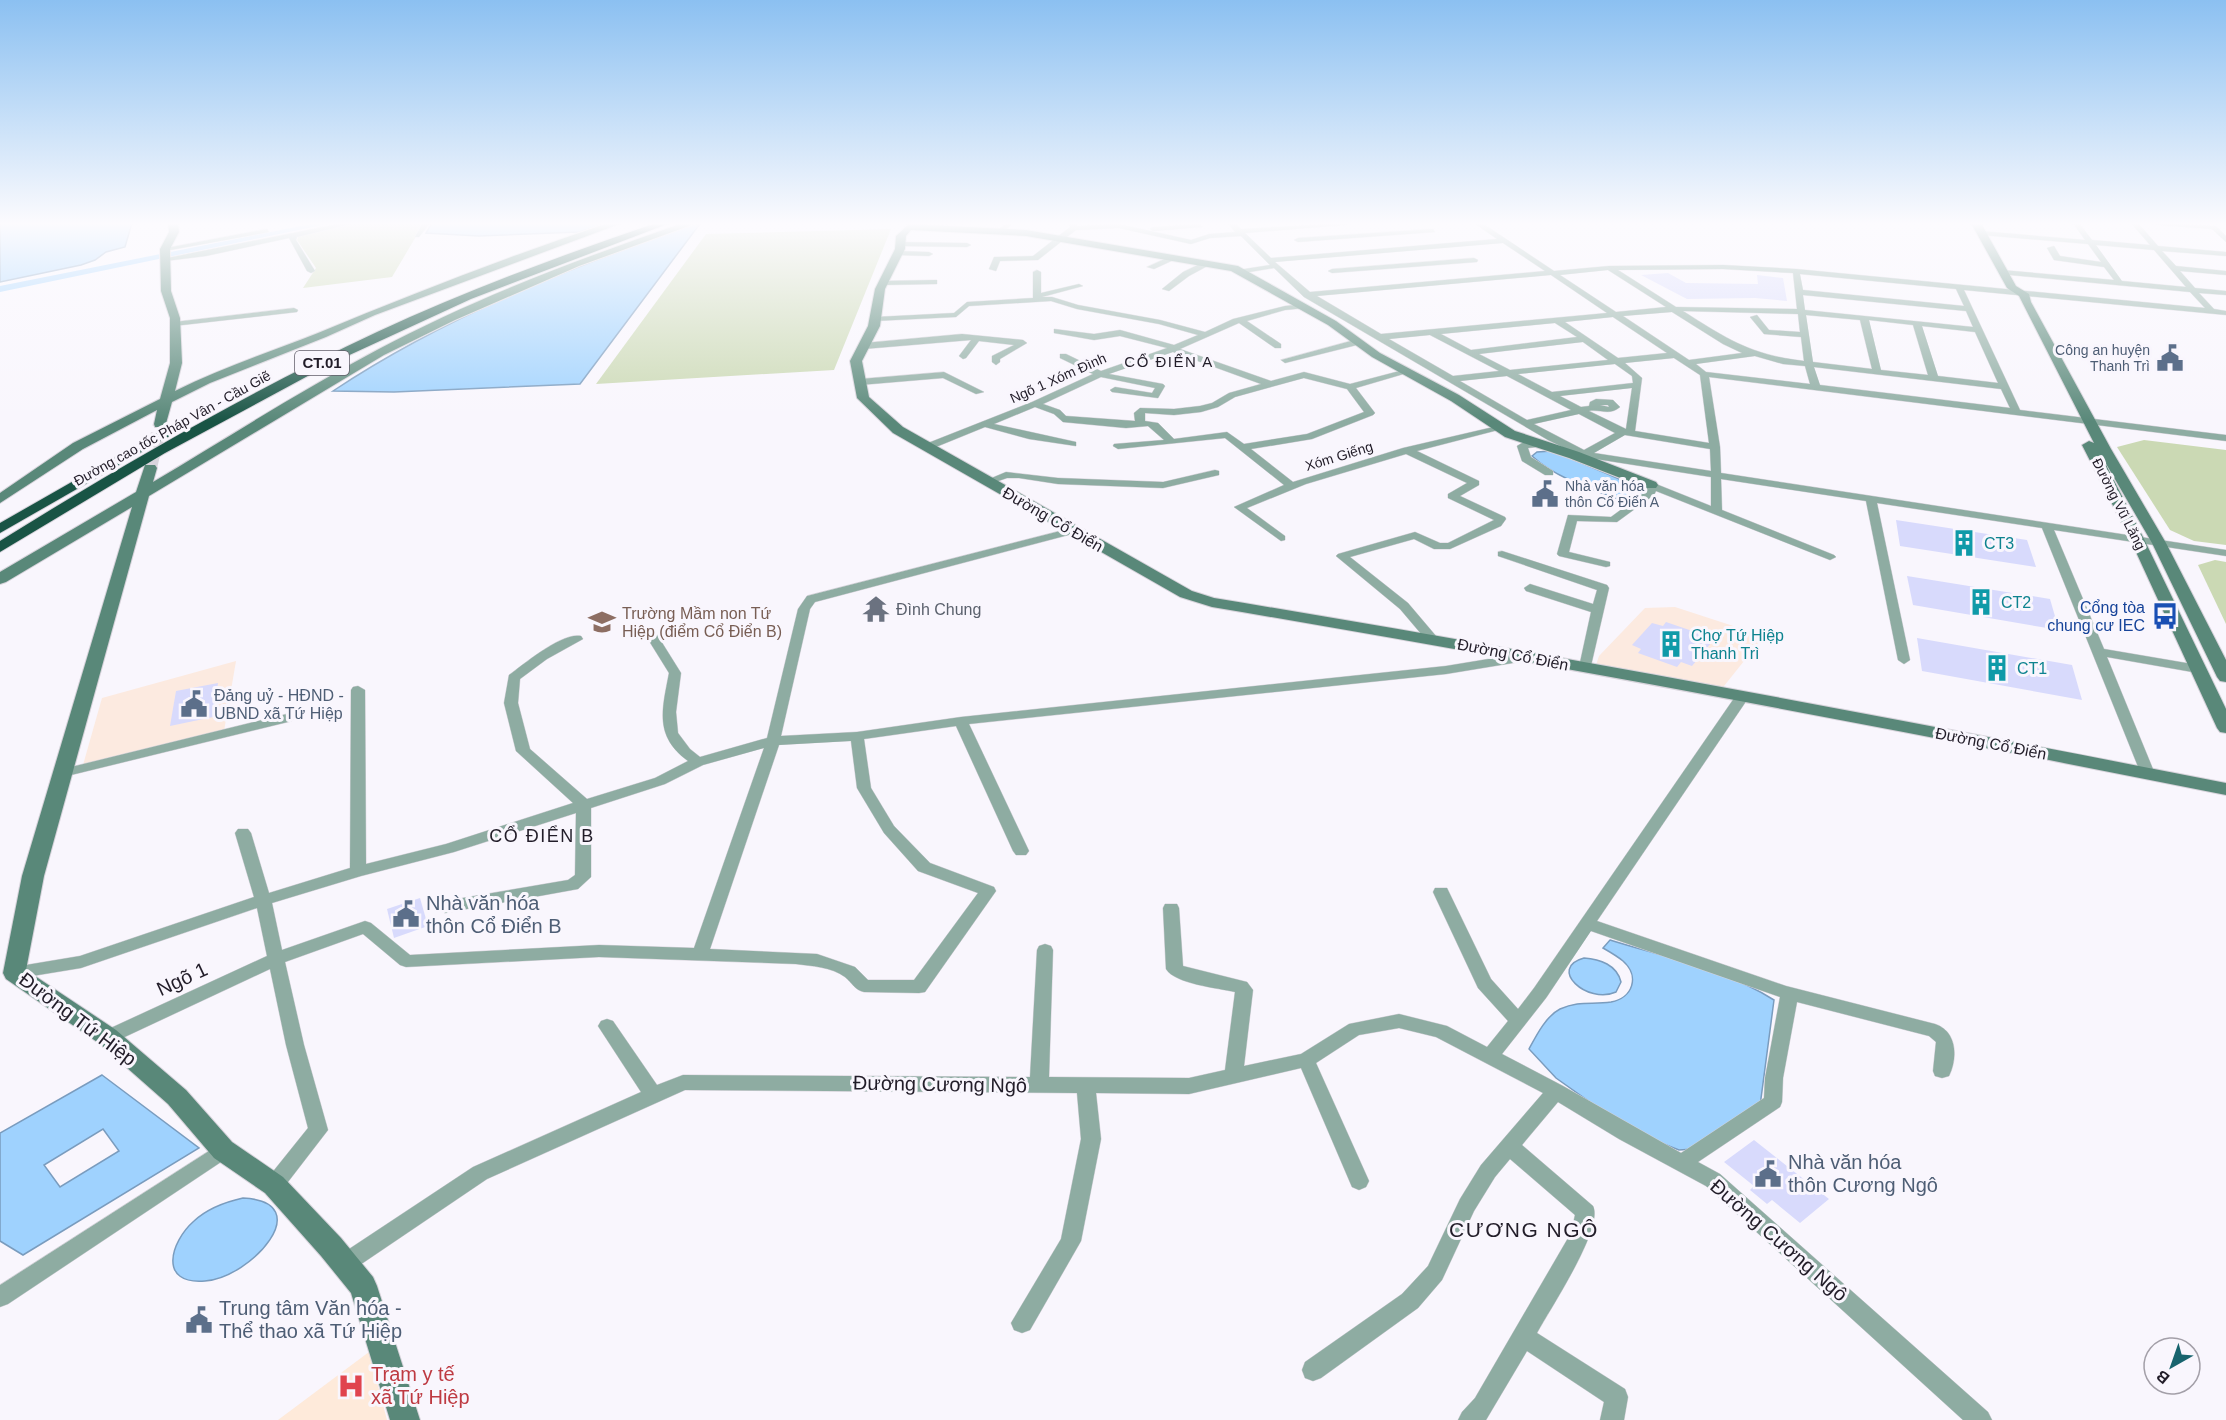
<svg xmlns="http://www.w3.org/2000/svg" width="2226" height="1420" viewBox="0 0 2226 1420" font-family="Helvetica,sans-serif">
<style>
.commercial{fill:#fceae0}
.medical{fill:#feeada}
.green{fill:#cbd9b4}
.water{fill:#9fd2fe;stroke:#7a9cbe;stroke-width:1.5;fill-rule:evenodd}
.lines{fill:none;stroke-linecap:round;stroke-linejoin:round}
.canal{fill:#9fd2fe;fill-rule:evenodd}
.building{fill:#d8dafc}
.secondary-tunnel{stroke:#d9d5dd;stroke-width:14;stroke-dasharray:14 7;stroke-linecap:butt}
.street-casing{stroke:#d7d3db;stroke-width:1}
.secondary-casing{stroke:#d7d3db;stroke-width:2}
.highway-casing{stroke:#d7d3db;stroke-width:2}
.street{fill:#8eaca2;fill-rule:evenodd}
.secondary{fill:#598879;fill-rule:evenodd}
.highway{fill:#195445;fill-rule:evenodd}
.labels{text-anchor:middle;stroke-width:6;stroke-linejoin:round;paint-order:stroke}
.far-service-label{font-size:14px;fill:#4e5e75;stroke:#f9f6fd;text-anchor:end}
.far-street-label{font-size:14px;fill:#221d29;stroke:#f9f6fd}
.far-neighbourhood-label{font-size:15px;letter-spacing:1.5px;fill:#221d29;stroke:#f9f6fd}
.shield{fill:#f9f6fd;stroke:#625e69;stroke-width:1.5}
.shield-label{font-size:15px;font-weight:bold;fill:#221d29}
.street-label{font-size:16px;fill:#221d29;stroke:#f9f6fd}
.culture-label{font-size:16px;fill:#0d838f;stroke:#f9f6fd;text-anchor:start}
.transit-label{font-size:16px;fill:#164399;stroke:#f9f6fd;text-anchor:end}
.worship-label{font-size:16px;fill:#5b616d;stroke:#f9f6fd;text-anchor:start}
.education-label{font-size:16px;fill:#785e54;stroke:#f9f6fd;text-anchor:start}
.service-label{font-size:16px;fill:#4e5e75;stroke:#f9f6fd;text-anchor:start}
.neighbourhood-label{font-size:18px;letter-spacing:1.5px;fill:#221d29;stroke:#f9f6fd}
.near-service-label{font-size:20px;fill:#4e5e75;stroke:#f9f6fd;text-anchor:start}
.near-street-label{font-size:20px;fill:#221d29;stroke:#f9f6fd}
.near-health-label{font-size:20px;fill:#be3a42;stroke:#f9f6fd;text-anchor:start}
.near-neighbourhood-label{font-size:21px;letter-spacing:1.5px;fill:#221d29;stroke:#f9f6fd}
</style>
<rect width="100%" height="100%" fill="#f9f6fd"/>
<g class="commercial">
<polygon points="1675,607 1764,636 1720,691 1595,668 1599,656 1645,608"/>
<polygon points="236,661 224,731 83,765 102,698"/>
</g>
<polygon class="medical" points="369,1352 387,1420 278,1420"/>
<g class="green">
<polygon points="359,223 424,223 392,277 303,288 316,268 297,240 299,235"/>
<polygon points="891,229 834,370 596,384 706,234"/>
<polygon points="2144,440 2226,450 2226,545 2194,541 2170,530 2117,447"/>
<polygon points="2215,560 2226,562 2226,624 2198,565"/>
</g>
<g class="water">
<polygon points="0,223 132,223 125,247 106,252 95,260 81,265 0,282"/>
<polygon points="432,223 608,223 579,232 479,236 426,233"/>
<path d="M694 224 699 225 580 384 394 392 333 391C446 316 567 269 694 224Z"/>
<path d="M1552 451C1584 463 1613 477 1645 490L1647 493 1631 504C1598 491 1558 480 1532 456L1537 452Z"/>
<path d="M1610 940C1664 957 1725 969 1774 1000L1760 1106 1694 1149 1679 1150 1656 1141 1597 1107 1556 1078 1529 1049C1536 1036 1546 1016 1560 1009 1580 1000 1592 1005 1611 1002 1633 998 1640 976 1623 961 1617 956 1610 952 1603 948Z"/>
<path d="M1584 958C1600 959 1617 965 1621 982L1616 992C1587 1005 1547 968 1584 958Z"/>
<path d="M102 1075 199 1148 23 1255 0 1241V1133ZM103 1129 119 1151 60 1187 44 1165Z"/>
<path d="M243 1198C319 1202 251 1278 205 1281 158 1285 170 1242 194 1221 208 1208 225 1202 243 1198Z"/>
</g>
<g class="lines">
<polygon class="canal" points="316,223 332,223 0,292 0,286"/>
</g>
<g class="building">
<polygon points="1668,273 1686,283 1758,284 1757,275 1783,278 1787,301 1755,298 1687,299 1641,275"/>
<polygon points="1896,520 2027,540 2036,567 1900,546"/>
<polygon points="1907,576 2050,599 2059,630 1913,605"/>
<polygon points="1666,622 1704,635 1701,640 1711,643 1692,666 1681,662 1677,667 1638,653 1641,649 1632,645 1652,623 1663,626"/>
<polygon points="1917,638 2072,665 2082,700 1922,671"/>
<polygon points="218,683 213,717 170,726 176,691"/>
<polygon points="420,898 428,926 394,938 387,909"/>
<polygon points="1754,1140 1829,1199 1800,1223 1772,1200 1767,1204 1750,1190 1754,1186 1724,1162"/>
</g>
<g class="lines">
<polyline class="secondary-tunnel" points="150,468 160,424"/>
<defs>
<g id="street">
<polygon points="343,223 355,223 297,237 296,240 315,271 311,273 307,271 289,238 206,256 166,261 162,259"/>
<polygon points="423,223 430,223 419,237 415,237"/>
<polygon points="1007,223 1014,223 1002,232 998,232 998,230"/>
<path d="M1069 223H1075L1077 226 1119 224 1191 240 1209 234 1235 232 1228 223H1235L1241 229 1348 223 1345 225 1245 233 1271 258 1497 239 1474 223H1482L1554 271 1609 266 1723 265 1796 269 2205 308 2190 292 1999 274V270H2002L2114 280 2104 267 2054 260 2047 248 2054 246 2060 256 2101 262 2088 244 1981 235 1977 233 1981 231 2085 240 2073 223H2079L2092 240 2150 245 2131 223H2138L2158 246 2226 252V256L2162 251 2176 266 2226 271V275L2180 271 2195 288 2226 291V295L2199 293 2214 309 2226 311V315L1964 290 2020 410 2226 435V441L1709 377 1720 447 1721 473 2226 550V556L2054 530 2104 649 2198 665 2204 669 2198 673 2107 657 2155 774 2148 778 2141 774 2042 528 1877 503 1910 660 1904 664 1898 660 1866 501 1721 479 1722 510 1834 555 1836 557 1830 560 1656 491 1654 495 1617 522 1577 521 1569 552 1610 562V566L1606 567 1559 556 1557 554 1568 515 1611 517 1645 492 1646 485 1651 482 1711 506V477L1583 457 1548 440 1304 297 1274 268 1238 274V270L1270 265 1241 236 1210 238 1191 244 1119 228 1076 230 1038 260 1000 261 996 271 989 269 994 257 1033 256 1070 227ZM1503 243 1545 271 1310 292 1275 262ZM2096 245 2154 250 2186 287 2122 281ZM1723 269 1793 273 1797 309 1676 307 1618 270ZM1608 270 1666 307 1616 312 1560 275ZM1800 274 1956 289 1964 306 1803 290ZM1551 275 1607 313 1381 334 1317 296ZM1803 295 1966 311 1973 327 1805 310ZM1683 311 1798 314 1800 332 1769 330 1757 315 1750 317 1764 334 1801 337 1804 361C1751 355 1727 339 1683 311ZM1672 312 1723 344 1742 353 1689 360 1623 316ZM1806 315 1860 320 1872 369 1813 362ZM1613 317 1667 353 1618 358 1565 322ZM1869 320 1913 325 1928 375 1881 370ZM1555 323 1577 337 1471 350 1441 334ZM1922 326 1975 332 1998 383 1938 376ZM1430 335 1499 371 1453 376 1389 339ZM1583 342 1608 360 1510 370 1479 354ZM1755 356 1783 364 1805 366 1810 384 1706 372 1696 364ZM1674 358 1700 375 1709 443 1635 431 1642 378 1625 363ZM1615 364 1632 376 1633 383 1552 392 1518 374ZM1814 367 2001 389 2010 408 1820 385ZM1507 376 1571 410 1527 420 1460 381ZM1632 388 1626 429 1589 411C1600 409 1610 416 1620 407L1613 400 1596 399 1590 402 1589 406 1581 407 1560 396ZM1600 405H1608L1609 407ZM1579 414 1615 433 1584 450 1534 424ZM1625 435 1710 449 1711 471 1594 453Z"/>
<polygon points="2155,223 2216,226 2226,236 2226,242 2212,229 2158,225"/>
<polygon points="1200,224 1202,227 1153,231 1150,229 1153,227"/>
<polygon points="267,229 269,232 165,251 161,249"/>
<polygon points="1433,229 1435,232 1298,242 1294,240 1298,238"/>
<polygon points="901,242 967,243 971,245 967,247 898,246 898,242"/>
<polygon points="898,251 929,252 933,254 929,256 895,255 894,253"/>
<polygon points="1171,256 1178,258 1154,269 1147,267"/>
<polygon points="1474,258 1478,260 1477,262 1332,273 1328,271 1332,269"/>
<polygon points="1206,261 1213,263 1189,276 1169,291 1162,289 1183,272"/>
<path d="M1037 270 1041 272V293L1079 284 1083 286 1042 297H1052L1078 305 1160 320 1205 332 1233 319 1285 306 1306 304V308L1285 310 1247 321 1281 344V348H1275L1239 323 1180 349 1271 381 1304 372 1350 384 1407 369V373L1356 388 1375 413 1373 415 1312 439 1251 449 1293 482 1403 448 1502 425V429L1417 451 1479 481V485L1460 496 1505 517 1506 519 1501 526 1450 549H1434L1414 539 1350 557 1408 603 1436 636 1438 639 1436 642H1428L1400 609 1336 556 1338 554 1415 532 1440 543H1448L1494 520 1448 498V494L1467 483 1406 454 1306 484 1247 508 1285 536V540L1281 541 1234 507 1284 485 1225 438 1118 449 1113 446 1114 444 1164 440 1148 426 1126 428 1063 422 1054 414 1035 407 994 424 1076 442V446L1029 439 985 427 931 449H923V445L1032 402 1093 374 1060 358V354H1066L1101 371 1167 348 1120 336 1094 340 1054 333V329L1094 334 1120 330 1174 345 1198 335 1159 324 1077 309 1051 301 969 306 956 317 875 321 871 319 875 317 954 313 967 302 1033 298V272ZM1173 352 1261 384 1229 393 1212 403 1200 406 1174 409 1140 408 1134 413 1135 421 1066 416 1060 410 1043 404 1101 377 1155 388 1152 393 1115 387 1110 390 1112 392 1158 398 1165 386 1163 384 1109 374ZM1304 378 1347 389 1364 412 1307 434 1244 444 1227 432 1174 439 1158 423 1145 421V413L1174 415 1201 412 1218 407 1235 397Z"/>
<polygon points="934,280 937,280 937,284 883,285 879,283 883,281"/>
<polygon points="294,308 298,310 297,312 174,326 170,324 174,322"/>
<polygon points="962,334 1023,340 1027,343 1000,359 1000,362 996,365 992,362 992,356 1014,345 979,341 966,358 963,359 959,356 971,340 864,349 860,346 864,343"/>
<polygon points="1358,339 1361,340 1361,344 1285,363 1281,360"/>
<polygon points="944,372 984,392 976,394 943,378 860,385 855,382 860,379"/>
<polygon points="1542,441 1545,442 1545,446 1528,448 1531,457 1553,471 1553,475 1545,475 1522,461 1517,446 1522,443"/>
<polygon points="1215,470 1219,471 1219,475 1163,488 1058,484 1019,478 1007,478 987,485 982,482 1006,472 1058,478 1163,482"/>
<path d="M1072 528 1078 531 1076 533 815 602 810 609 781 736 857 732 961 717 1446 666 1525 653 1531 657 1525 661 1446 674 969 724 1029 851 1026 855H1016L1013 851 956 726 864 739 871 788 894 826 930 863 994 887 996 891 925 992 919 993 864 992C855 990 852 983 845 977 832 967 811 966 796 964L599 957 406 967 400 965 363 934 285 962 304 1045 328 1130 281 1191 274 1194 267 1191 264 1185 267 1179 308 1128 286 1045 270 969 114 1042 108 1044 102 1042 99 1037 102 1032 267 956 257 908 81 968 14 979 8 977 5 973 8 969 14 967 80 956 254 897 235 833 238 829H248L251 833 269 893 350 868 351 690 353 687 358 686 365 690 366 864 446 844 573 803 516 751 504 703 509 675C524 664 562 632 581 636L583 639 547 659 520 679 518 703 530 749 587 799 655 778 688 761C654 736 662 710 669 673L646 636 648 633H656L681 673 676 712 678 733 690 749 700 757 767 738 798 609 807 596ZM851 741 857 788 884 833 918 871 978 893 914 980H868L855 967 817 954 710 949 779 745ZM764 748 694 948 599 945 410 955 371 923 365 921 282 950 272 903 361 876 454 852 576 813 575 875 568 880 445 901 439 903 437 907 439 911 445 913 578 889 591 877V808L665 784 703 765Z"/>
<polygon points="1502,551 1607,585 1609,588 1590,670 1580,670 1579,667 1591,612 1526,591 1524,588 1530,584 1593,604 1597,590 1498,556 1498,552"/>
<path d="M1742 693 1749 697 1597 921 1786 986 1935 1024C1957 1031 1958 1058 1949 1076L1942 1078 1935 1076 1933 1071 1936 1042 1929 1036 1797 1002 1783 1078 1782 1102 1780 1107 1698 1162 1720 1174 1988 1412 1992 1420H1963L1706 1186 1619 1139 1558 1102 1522 1145 1593 1206C1604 1228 1550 1309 1537 1333L1625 1389 1628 1397 1624 1420H1600L1604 1402 1527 1351 1486 1420H1458L1462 1412 1475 1398 1571 1233 1575 1215 1510 1159 1495 1177 1474 1211 1442 1280 1418 1308 1321 1378 1313 1381 1305 1378 1302 1370 1305 1362 1402 1294 1428 1266 1460 1199 1481 1165 1543 1093 1436 1037 1399 1028 1359 1035 1316 1063 1369 1181 1366 1187 1359 1190 1352 1187 1301 1068 1189 1094 1096 1093 1101 1139 1081 1241 1030 1330 1022 1333 1014 1330 1011 1323 1061 1239 1081 1139 1077 1093 685 1090 487 1179 351 1271 344 1274 337 1271 333 1264 337 1257 473 1167 641 1092 598 1026 601 1021 607 1019 613 1021 657 1085 683 1075 1030 1077 1037 950 1039 946 1045 944 1051 946 1053 950 1049 1077 1189 1078 1225 1070 1235 992C1218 988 1175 984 1166 969L1163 908 1165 904H1177L1179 908 1183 966 1247 982 1253 990 1244 1066 1301 1054 1349 1024 1399 1014 1447 1026 1487 1047 1508 1021 1478 988 1433 892 1435 888H1447L1491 979 1518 1009 1534 988 1737 694ZM1591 931 1780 997 1765 1078 1764 1098 1681 1153 1563 1086 1502 1054 1546 998Z"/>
<polygon points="287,714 292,715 294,718 292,721 63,777 56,773 63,769"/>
<polygon points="223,1142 230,1144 233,1150 230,1156 8,1304 0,1307 0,1285"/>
</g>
<g id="secondary">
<path d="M168 223H178L179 232 170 249 171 291 180 318 182 363 175 391C221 368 270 352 318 333 414 293 510 256 608 223H622L375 315 326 337 210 383 172 402 165 427H155L154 424 157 410 83 449 0 503V493L73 443 160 399 170 363V318L161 291 160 249 169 232Z"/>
<path d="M683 223H697L579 266 455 320 384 355 149 496 44 876 26 970 116 1030 186 1090 232 1142 283 1177 341 1238 373 1277 377 1286 420 1420H390L351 1293 321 1256 265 1193 214 1158 168 1104 100 1044 6 979 3 973 22 876 132 507 6 582 0 584V572L136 492 145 465H155L157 468 153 482C227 438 300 391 377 350 475 298 579 259 683 223Z"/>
<polygon points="1971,223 1981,223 2016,286 2029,294 2031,302 2111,449 2166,543 2226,660 2226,682 2220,681 2217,677 2152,543 2101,455 2144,539 2226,709 2226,733 2220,732 2217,728 2130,539 2082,445 2089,441 2094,443 2019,296 2007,288"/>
<path d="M909 224 1026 230 1238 266 1336 321 1380 353 1459 395 1515 431 1579 452 1656 482 1658 485 1656 488H1646L1569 458 1505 437 1451 401 1372 357 1328 325 1231 271 1026 236 911 230 906 236 905 249 885 289 880 326 862 361 869 397 903 427 1192 591 1214 598C1552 654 1889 717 2226 783V795C1889 728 1551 664 1212 607L1180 597 893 433 857 398 850 361 868 326 875 289 895 249 896 236Z"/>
</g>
<g id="highway">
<path d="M656 223H670L471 299 330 364 165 453 0 552V541C122 465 247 393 377 332 468 290 562 255 656 223Z"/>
<polygon points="175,423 180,424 181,427 180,430 0,533 0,523"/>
</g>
</defs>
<use href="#street" class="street-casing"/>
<use href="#secondary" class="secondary-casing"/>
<use href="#highway" class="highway-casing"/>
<use href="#street" class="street"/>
<use href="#secondary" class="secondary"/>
<use href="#highway" class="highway"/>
</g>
<linearGradient id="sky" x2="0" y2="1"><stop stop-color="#8bc0f1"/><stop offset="0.53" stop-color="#fcfbfe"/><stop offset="1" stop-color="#fcfbfe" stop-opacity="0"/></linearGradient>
<rect width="2226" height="422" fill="url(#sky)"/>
<defs>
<symbol id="civic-bare" viewBox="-9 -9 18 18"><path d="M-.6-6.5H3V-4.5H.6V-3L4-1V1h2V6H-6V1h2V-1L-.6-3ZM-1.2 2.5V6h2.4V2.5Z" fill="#5c6f8a" stroke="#f9f6fd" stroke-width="2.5" paint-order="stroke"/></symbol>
<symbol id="building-bare" viewBox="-9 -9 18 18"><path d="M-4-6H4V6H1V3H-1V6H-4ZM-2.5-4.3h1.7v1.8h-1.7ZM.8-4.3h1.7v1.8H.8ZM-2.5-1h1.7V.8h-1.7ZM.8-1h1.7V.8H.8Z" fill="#0f9aa8" stroke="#f9f6fd" stroke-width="2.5" paint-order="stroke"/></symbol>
<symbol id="temple-bare" viewBox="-9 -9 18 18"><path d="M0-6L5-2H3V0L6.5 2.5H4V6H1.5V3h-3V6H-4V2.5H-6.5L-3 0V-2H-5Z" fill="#6b7280" stroke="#f9f6fd" stroke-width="2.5" paint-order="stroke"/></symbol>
<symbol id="bus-bare" viewBox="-9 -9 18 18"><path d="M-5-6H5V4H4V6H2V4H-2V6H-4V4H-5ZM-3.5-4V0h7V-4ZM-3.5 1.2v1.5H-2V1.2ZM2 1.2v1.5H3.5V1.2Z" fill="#1a4fb4" stroke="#f9f6fd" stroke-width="2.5" paint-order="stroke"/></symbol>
<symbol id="school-bare" viewBox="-9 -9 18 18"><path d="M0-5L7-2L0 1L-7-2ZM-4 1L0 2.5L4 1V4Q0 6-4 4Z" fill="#8d6e63" stroke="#f9f6fd" stroke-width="2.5" paint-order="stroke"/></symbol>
<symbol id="hospital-bare" viewBox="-9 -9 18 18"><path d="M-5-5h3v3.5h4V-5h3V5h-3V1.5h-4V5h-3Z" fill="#e0444e" stroke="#f9f6fd" stroke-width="2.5" paint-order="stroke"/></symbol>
</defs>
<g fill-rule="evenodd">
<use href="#civic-bare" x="2151" y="339" width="38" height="38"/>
<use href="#civic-bare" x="1526" y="475" width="38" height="38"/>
<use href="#building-bare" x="1945" y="524" width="38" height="38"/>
<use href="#building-bare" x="1962" y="583" width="38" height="38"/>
<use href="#temple-bare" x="857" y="590" width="38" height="38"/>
<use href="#bus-bare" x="2146" y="597" width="38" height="38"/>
<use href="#school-bare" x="583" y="603" width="38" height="38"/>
<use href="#building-bare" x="1652" y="625" width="38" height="38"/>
<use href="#building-bare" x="1978" y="649" width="38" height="38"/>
<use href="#civic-bare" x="175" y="685" width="38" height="38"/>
<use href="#civic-bare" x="387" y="895" width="38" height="38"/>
<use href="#civic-bare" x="1749" y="1155" width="38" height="38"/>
<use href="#civic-bare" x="180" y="1301" width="38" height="38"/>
<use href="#hospital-bare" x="332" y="1367" width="38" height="38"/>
</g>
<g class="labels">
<g class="far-service-label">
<text x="2150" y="355">Công an huyện<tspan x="2150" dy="16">Thanh Trì</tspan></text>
<text x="1565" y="491" text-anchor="start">Nhà văn hóa<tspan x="1565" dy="16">thôn Cổ Điển A</tspan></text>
</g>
<g class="far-street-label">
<text transform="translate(1058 378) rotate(-24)" y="5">Ngõ 1 Xóm Đình</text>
<text transform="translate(172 428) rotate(-29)" y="5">Đường cao tốc Pháp Vân - Cầu Giẽ</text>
<text transform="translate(1339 456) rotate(-17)" y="5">Xóm Giếng</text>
<text transform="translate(2119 504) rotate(63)" y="5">Đường Vũ Lăng</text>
</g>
<g class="far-neighbourhood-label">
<text x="1169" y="367">CỔ ĐIỂN A</text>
</g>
<rect class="shield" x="295" y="351" width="54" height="24" rx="4.5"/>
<g class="shield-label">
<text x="322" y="368">CT.01</text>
</g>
<g class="street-label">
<text transform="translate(1053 519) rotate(30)" y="6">Đường Cổ Điển</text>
<text transform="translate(1513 654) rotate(11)" y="6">Đường Cổ Điển</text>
<text transform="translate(1991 743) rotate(11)" y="6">Đường Cổ Điển</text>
</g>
<g class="culture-label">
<text x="1984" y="549">CT3</text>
<text x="2001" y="608">CT2</text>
<text x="1691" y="641">Chợ Tứ Hiệp<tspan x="1691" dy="18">Thanh Trì</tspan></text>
<text x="2017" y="674">CT1</text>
</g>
<g class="transit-label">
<text x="2145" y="613">Cổng tòa<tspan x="2145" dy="18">chung cư IEC</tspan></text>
</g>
<g class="worship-label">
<text x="896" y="615">Đình Chung</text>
</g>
<g class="education-label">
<text x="622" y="619">Trường Mầm non Tứ<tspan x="622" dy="18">Hiệp (điểm Cổ Điển B)</tspan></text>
</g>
<g class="service-label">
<text x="214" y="701">Đảng uỷ - HĐND -<tspan x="214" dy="18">UBND xã Tứ Hiệp</tspan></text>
</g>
<g class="neighbourhood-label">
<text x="542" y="842">CỔ ĐIỂN B</text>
</g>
<g class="near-service-label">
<text x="426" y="910">Nhà văn hóa<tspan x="426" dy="23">thôn Cổ Điển B</tspan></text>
<text x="1788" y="1169">Nhà văn hóa<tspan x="1788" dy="23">thôn Cương Ngô</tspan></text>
<text x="219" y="1315">Trung tâm Văn hóa -<tspan x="219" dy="23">Thể thao xã Tứ Hiệp</tspan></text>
</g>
<g class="near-street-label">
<text transform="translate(182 979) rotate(-25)" y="7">Ngõ 1</text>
<text transform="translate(78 1019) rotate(37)" y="7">Đường Tứ Hiệp</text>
<text transform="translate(940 1084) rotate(1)" y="7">Đường Cương Ngô</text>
<text transform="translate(1779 1240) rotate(41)" y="7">Đường Cương Ngô</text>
</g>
<g class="near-health-label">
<text x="371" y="1381">Trạm y tế<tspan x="371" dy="23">xã Tứ Hiệp</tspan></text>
</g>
<g class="near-neighbourhood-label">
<text x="1524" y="1237">CƯƠNG NGÔ</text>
</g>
</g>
<g transform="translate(2172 1366) rotate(220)"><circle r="28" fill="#f9f6fd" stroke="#a39fa8" stroke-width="1.5"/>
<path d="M0-4.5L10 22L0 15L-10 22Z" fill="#18646e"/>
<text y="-9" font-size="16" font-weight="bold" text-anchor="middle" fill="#221d29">B</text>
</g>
</svg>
